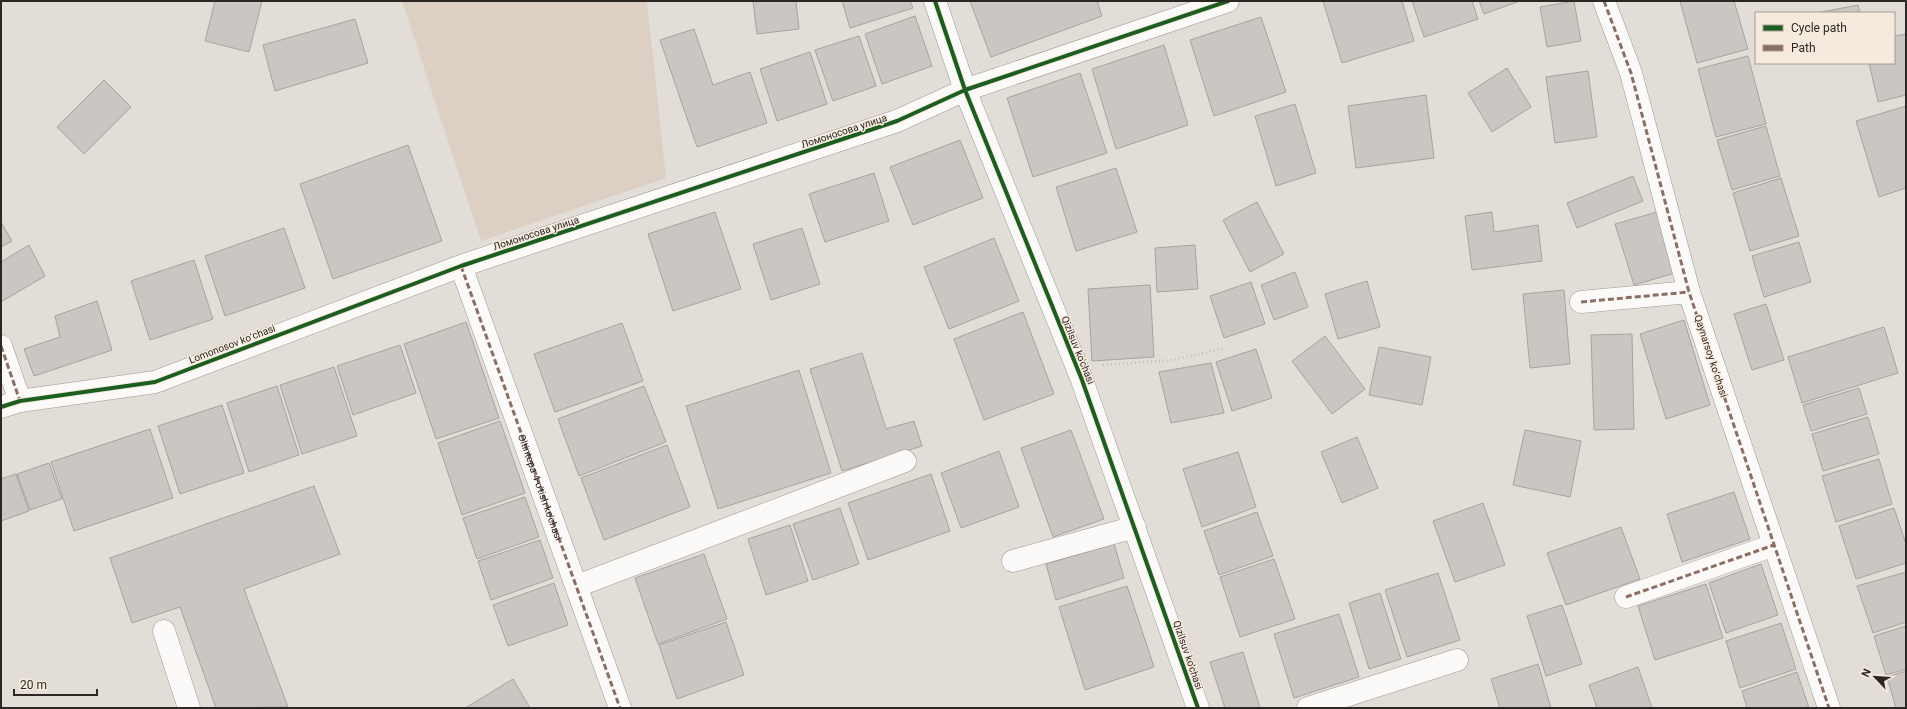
<svg xmlns="http://www.w3.org/2000/svg" width="1907" height="709" viewBox="0 0 1907 709" font-family="Roboto,sans-serif">
  <rect width="100%" height="100%" fill="#e3ddd7"/>
  <!-- built -->
  <path fill="#dcd0c4" d="M402 1H647L666 178 481 241Z"/>
  <!-- building -->
  <path fill="#cbc6c1" stroke="#a8a39e" d="M215 1H262L249 52 205 41Z
    M753 1H796L799 29 757 34Z
    M842 1H910L913 8 850 28Z
    M970 1H1097L1102 16 991 57Z
    M1323 1H1402L1414 41 1342 63Z
    M1412 1H1472L1478 19 1424 37Z
    M1479 1H1520L1484 14Z
    M1574 1 1581 41 1547 47 1540 7Z
    M1680 1H1734L1748 49 1697 63Z
    M1858 5 1860 13H1816Z
    M915 16 932 66 882 84 865 34Z
    M1261 17 1286 92 1214 116 1190 40Z
    M355 19 368 63 275 91 263 45Z
    M694 29 713 85 750 72 767 123 697 147 660 40Z
    M1906 34V95L1878 102 1869 63H1894V36Z
    M859 36 876 86 833 101 815 50Z
    M1164 45 1188 125 1116 149 1092 69Z
    M810 52 827 104 777 121 760 69Z
    M1748 56 1766 124 1716 137 1698 69Z
    M1507 68 1531 107 1492 132 1468 93Z
    M1588 71 1597 137 1555 143 1546 77Z
    M1080 73 1107 153 1033 177 1007 98Z
    M104 80 131 107 84 154 57 127Z
    M1426 95 1434 158 1356 168 1348 106Z
    M1295 104 1316 173 1276 186 1255 116Z
    M1906 106V188L1879 197 1856 121Z
    M1766 126 1780 176 1732 190 1717 140Z
    M960 140 983 198 913 225 890 167Z
    M408 145 442 241 333 279 300 184Z
    M1116 168 1137 232 1076 251 1056 187Z
    M874 173 889 221 825 242 809 194Z
    M1633 176 1643 201 1577 228 1567 203Z
    M1781 178 1799 236 1750 251 1733 193Z
    M1257 202 1284 254 1250 272 1223 220Z
    M715 212 741 289 673 311 648 234Z
    M1492 212 1494 232 1538 225 1542 261 1472 270 1465 216Z
    M1657 212 1675 273 1634 285 1615 224Z
    M1 222 12 241 1 247Z
    M284 228 305 288 225 316 205 256Z
    M802 228 820 284 771 300 753 244Z
    M994 238 1019 301 949 329 924 267Z
    M1799 242 1811 282 1764 297 1752 256Z
    M29 245 45 276 1 302V262Z
    M1195 245 1198 289 1157 292 1155 248Z
    M194 260 213 319 150 340 131 281Z
    M1295 272 1308 307 1274 320 1261 285Z
    M1367 281 1380 327 1338 339 1325 294Z
    M1251 282 1265 324 1224 338 1210 296Z
    M1150 285 1154 357 1092 361 1088 289Z
    M1564 290 1570 364 1530 368 1523 294Z
    M97 301 112 350 34 376 24 349 60 337 55 316Z
    M1766 304 1784 360 1752 370 1734 314Z
    M1023 312 1054 394 984 420 954 339Z
    M1684 320 1710 405 1666 419 1640 334Z
    M466 322 499 418 436 439 404 344Z
    M622 323 643 381 555 412 534 354Z
    M1884 327 1898 373 1802 403 1788 357Z
    M1632 334 1634 429 1594 430 1591 335Z
    M1325 336 1365 389 1332 414 1292 361Z
    M400 345 416 393 353 415 337 366Z
    M1379 347 1431 357 1422 405 1369 395Z
    M1256 349 1272 398 1232 411 1216 362Z
    M862 353 886 429 914 421 922 446 842 471 810 369Z
    M1211 363 1224 413 1171 423 1159 372Z
    M334 367 357 436 302 454 280 385Z
    M799 370 831 473 718 509 686 406Z
    M277 386 299 455 249 472 227 403Z
    M644 386 666 442 579 476 558 419Z
    M1859 388 1867 414 1811 431 1803 405Z
    M222 405 244 473 180 494 158 426Z
    M1868 417 1879 454 1823 471 1812 434Z
    M500 421 525 493 462 515 438 443Z
    M150 429 173 498 74 531 51 462Z
    M1071 430 1104 519 1053 537 1021 448Z
    M1525 430 1581 441 1570 497 1513 485Z
    M1357 437 1378 488 1342 503 1321 452Z
    M667 445 690 507 604 540 581 478Z
    M999 451 1019 507 961 528 941 473Z
    M1238 452 1256 507 1202 527 1183 469Z
    M1879 459 1892 504 1836 522 1822 476Z
    M49 463 62 499 30 510 17 474Z
    M16 474 29 511 1 521V479Z
    M931 474 950 531 868 560 848 503Z
    M314 486 340 554 244 589 288 707 216 708 180 607 132 623 110 558Z
    M1734 492 1750 539 1682 562 1667 514Z
    M525 497 539 537 477 559 463 518Z
    M1483 503 1505 565 1455 582 1433 521Z
    M840 508 859 564 813 580 793 524Z
    M1894 508 1906 544V563L1856 579 1839 526Z
    M1257 512 1273 556 1219 575 1204 531Z
    M790 525 808 581 766 595 748 539Z
    M1621 527 1640 579 1566 605 1547 553Z
    M540 540 553 578 491 600 478 561Z
    M1114 544 1124 578 1056 600 1046 564Z
    M704 554 727 619 658 644 635 578Z
    M1274 559 1295 619 1240 637 1220 577Z
    M1761 564 1778 615 1726 633 1709 583Z
    M1906 572V622L1873 633 1857 586Z
    M1438 573 1460 640 1407 657 1385 590Z
    M554 583 568 625 508 646 493 605Z
    M1706 584 1723 638 1655 660 1638 606Z
    M1127 586 1154 667 1085 690 1059 607Z
    M1380 593 1401 659 1369 669 1349 603Z
    M1562 605 1582 664 1546 676 1527 616Z
    M1339 614 1359 677 1294 698 1274 634Z
    M726 622 744 675 677 699 659 645Z
    M1781 623 1796 669 1740 688 1726 641Z
    M1906 626V669L1886 675 1874 636Z
    M1243 652 1260 708H1225L1210 662Z
    M1538 664 1551 708H1500L1491 679Z
    M1638 667 1652 708H1597L1589 685Z
    M1906 671V708H1896L1887 677Z
    M1797 672 1809 708H1747L1742 691Z
    M513 679 530 708H468L467 707Z"/>
  <g fill="none" stroke-linecap="round" stroke-linejoin="round">
    <defs>
      <g id="minor">
        <path d="M935 1 965 90 1082 380 1198 708"/>
        <path d="M1604 1 1631 73 1689 292 1829 708"/>
        <path id="s1" d="M461 266 620 708"/>
        <path d="M1581 302 1689 292"/>
        <path d="M1 346 20 401"/>
        <path d="M1 407 20 401 155 382 461 266 897 121 965 90 1228 1"/>
        <path d="M1013 561 1135 527"/>
        <path d="M577 586 905 461"/>
        <path d="M1626 597 1774 545"/>
        <path d="M164 631 189 708"/>
        <path d="M1308 708 1457 660"/>
      </g>
    </defs>
    <!-- minor casing -->
    <use href="#minor" stroke="#9d9894" stroke-width="23"/>
    <!-- path -->
    <path stroke="#c1bfbd" stroke-width="2.5" stroke-dasharray="1 3" stroke-linecap="butt" d="M1103 365 1173 360 1226 348"/>
    <!-- minor -->
    <use href="#minor" stroke="#fbfaf9" stroke-width="22"/>
    <!-- quiet -->
    <path stroke="#8d6e63" stroke-width="3" stroke-dasharray="6 3" stroke-linecap="butt" d="M1604 1 1631 73 1689 292 1829 708
      M461 266 620 708
      M1581 302 1689 292
      M1 346 20 401
      M1626 597 1774 545"/>
    <defs>
      <path id="cycleway" d="M935 1 965 90 1082 380 1198 708
        M1 407 20 401 155 382 461 266 897 121 965 90 1228 1"/>
    </defs>
    <!-- cycleway casing -->
    <use href="#cycleway" stroke="#f6eade" stroke-width="6"/>
    <!-- cycleway -->
    <use href="#cycleway" stroke="#1b5e20" stroke-width="4"/>
  </g>
  <g text-anchor="middle" dominant-baseline="central" stroke-width="3" stroke-linejoin="round" paint-order="stroke">
    <!-- street labels -->
    <g font-size="10" fill="#2c2723" stroke="#f6eade">
      <text transform="translate(844 131) rotate(-18)">Ломоносова улица</text>
      <text transform="translate(536 233) rotate(-18)">Ломоносова улица</text>
      <text transform="translate(232 344) rotate(-21)">Lomonosov koʻchasi</text>
      <text transform="translate(1078 350) rotate(68)">Qizilsuv ko'chasi</text>
      <text transform="translate(1711 356) rotate(72)">Qaynarsoy koʻchasi</text>
      <text stroke="none"><textPath href="#s1" startOffset="235">Oltintepa 4-o'tish ko'chasi</textPath></text>
      <text transform="translate(1188 655) rotate(71)">Qizilsuv ko'chasi</text>
    </g>
  </g>
  <!-- border -->
  <rect width="1907" height="709" fill="none" stroke="#2c2723" stroke-width="4"/>
  <!-- legend -->
  <rect x="1755" y="12" width="140" height="52" fill="#f6eade" stroke="#a59c93"/>
  <rect x="1763" y="25" width="20" height="6" fill="#1b5e20" stroke="#a59c93"/>
  <text x="1791" y="32" font-size="12" fill="#2c2723">Cycle path</text>
  <rect x="1763" y="45" width="20" height="6" fill="#8d6e63" stroke="#a59c93"/>
  <text x="1791" y="52" font-size="12" fill="#2c2723">Path</text>
  <!-- north arrow -->
  <g transform="translate(1875 677) rotate(295)" stroke="#f6eade" stroke-width="3" paint-order="stroke">
  <path d="M0-3L7 15L0 10L-7 15Z" fill="#2c2723"/>
  <text y="-6" font-size="11" font-weight="bold" text-anchor="middle" fill="#2c2723">N</text>
  </g>
  <!-- scale -->
  <path d="M14 689v6h83v-6" fill="none" stroke="#2c2723" stroke-width="2"/>
  <text x="20" y="689" font-size="12" fill="#2c2723" stroke="#f6eade" stroke-width="3" paint-order="stroke">20 m</text>
</svg>
